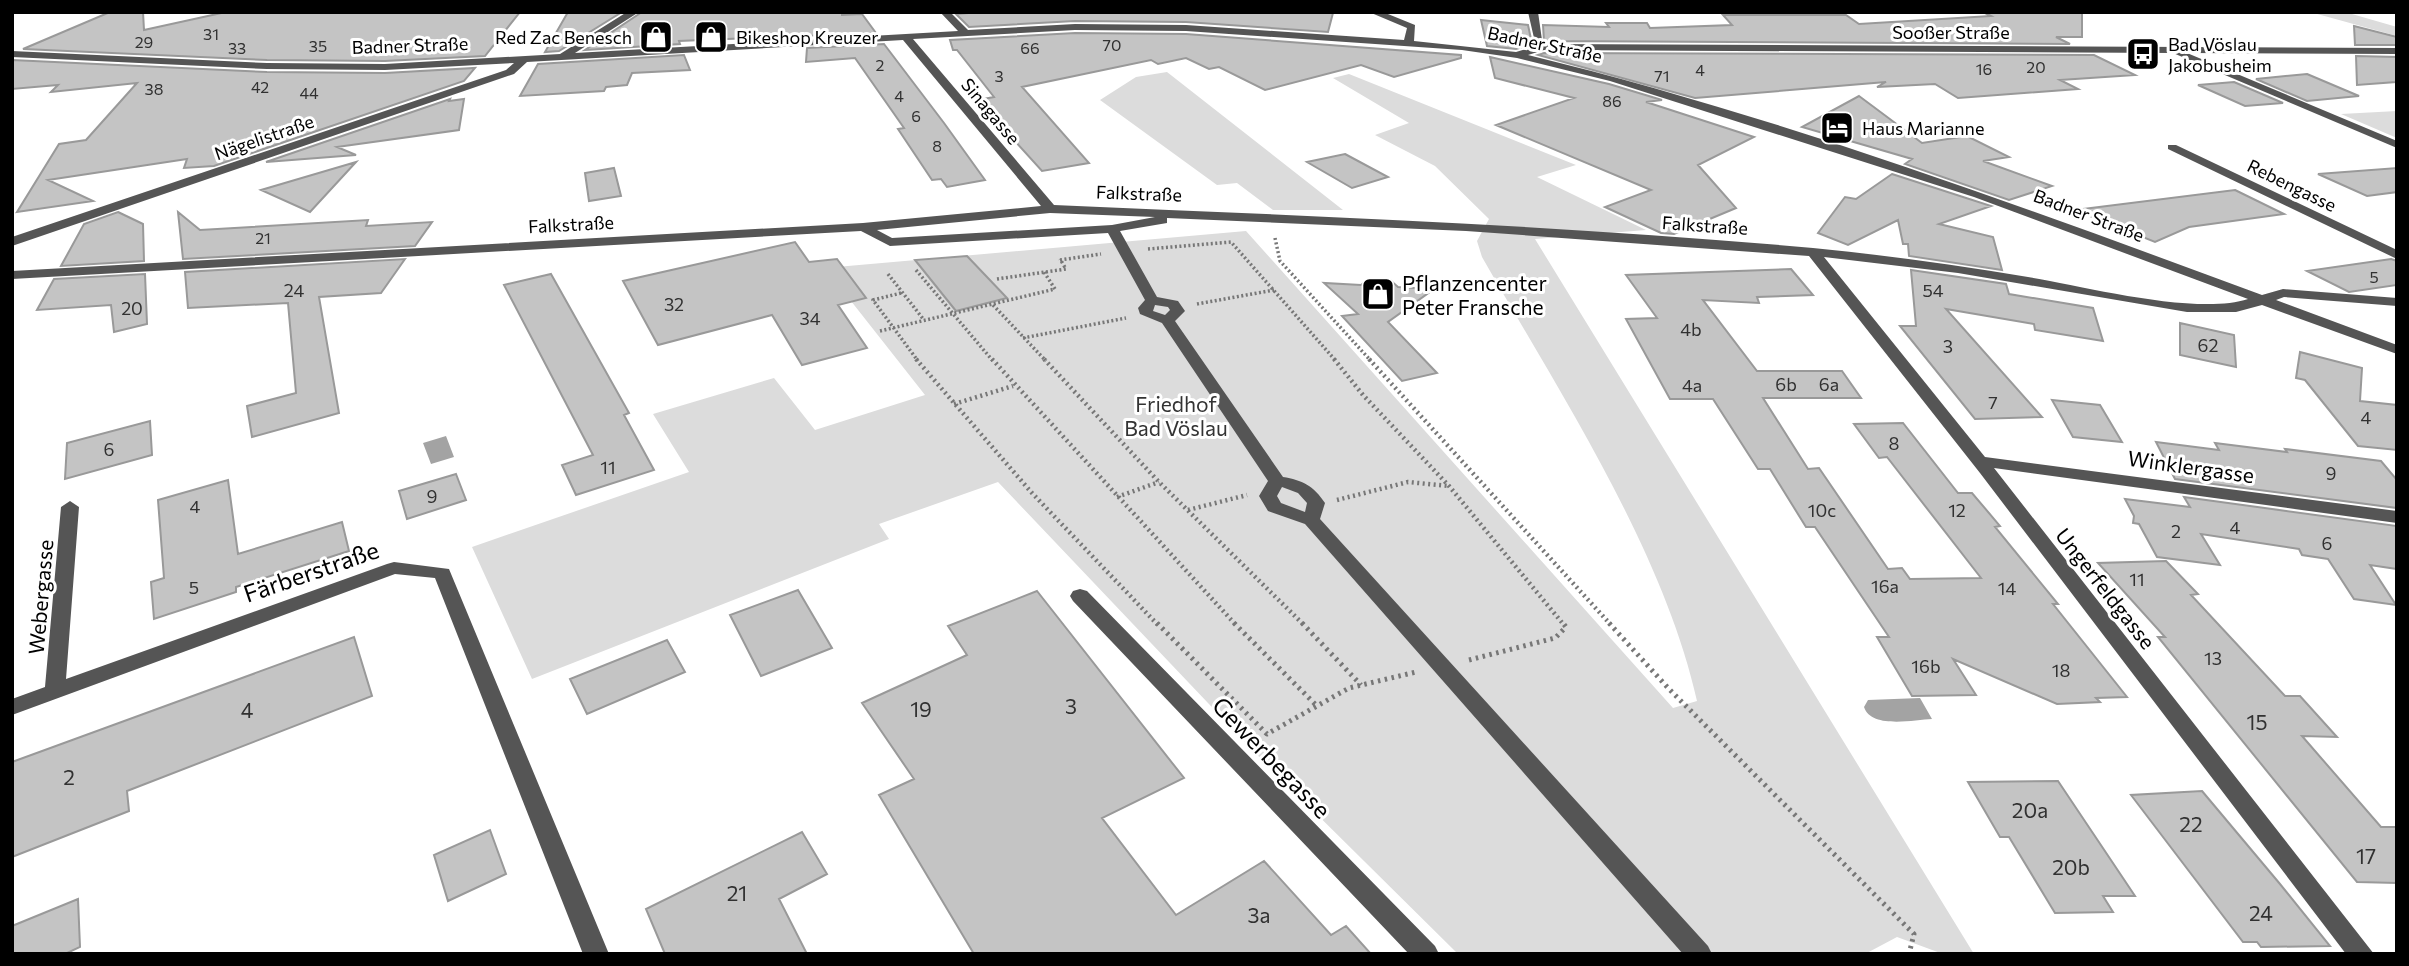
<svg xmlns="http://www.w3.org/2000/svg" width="2409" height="966" viewBox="0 0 2409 966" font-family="Commissioner,sans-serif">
  <rect width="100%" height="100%" fill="#fff"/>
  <!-- green -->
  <path fill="#dcdcdc" d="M2310 12H2345L2397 27V36Z
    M1167 72 1343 210H1273L1237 183 1217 185 1100 100 1136 77Z
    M1349 74 1576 165 1537 177 1646 230 1535 239 1974 954H1943L1897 937 1865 954H1458L1265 763 998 482 879 524 889 539 532 679 472 547 689 472 653 414 774 378 815 430 925 395 825 268 1246 231 1673 708 1697 701C1663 549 1559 392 1482 257L1477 241 1489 219 1435 166 1375 135 1409 123 1333 78Z
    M2397 111V138L2341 114Z"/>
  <!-- water -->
  <path fill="#a3a3a3" d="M446 436 454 457 431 464 423 443Z
    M1920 698 1932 719C1913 720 1871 729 1864 707L1868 700Z"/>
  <!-- building -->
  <path fill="#c4c4c4" stroke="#999" stroke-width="2" d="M110 12H143L144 30 226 12H520L485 56 385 61 267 60 23 49Z
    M568 12H622L559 51 545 52Z
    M642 12H842V15L862 14 876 33 679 41 680 44 585 50Z
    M981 12H1313L1333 13 1328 32 1186 22 1075 21 969 27 956 14Z
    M1983 12H2082V37H2056L2070 44 1544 41 1543 25 1609 27 1606 23H1647L1650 28 1732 25 1723 15H1846L1859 24 1991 16Z
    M1481 20 1528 25 1531 39 1540 42 1516 49 1487 46Z
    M2354 26 2397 37V45H2355Z
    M1075 33 1186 34 1461 55V58L1394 77 1361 65 1265 90 1219 67 1209 69 1186 58 1158 64 1151 60 1022 87 1089 163 1042 171 978 100 994 97 957 50H953L950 40Z
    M884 44 944 123 985 180 947 187 941 179 932 180 898 129 904 128 855 58 806 62 807 48Z
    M1544 53 2094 55 2135 75 2060 80 2078 89 1958 98 1935 84 1877 87 1886 82 1695 98 1538 55Z
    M684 55 690 70 632 73 627 85 606 87 604 91 520 96 538 64Z
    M2356 56 2397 57 2396 82 2357 85Z
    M1490 57 1609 84 1662 100 1646 102 1754 137 1698 165 1736 208 1674 234 1661 233 1605 207 1651 190 1496 125 1574 98 1495 78Z
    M12 60 267 72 385 73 475 68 464 81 214 166 184 168 187 159 48 180 93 201 17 212 59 144 86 140 137 83 51 92 58 85 12 89Z
    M2307 74 2359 96 2307 101 2256 79Z
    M2234 82 2283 103 2245 106 2198 85Z
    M1859 96 1922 143 1967 136 2009 157 1983 161 2052 186 2009 200 1905 164 1912 159 1802 127Z
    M450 99 449 101 464 99 459 130 337 147 356 155 266 162Z
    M1345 154 1388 177 1352 188 1307 162Z
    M356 162 310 212 261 190Z
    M614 168 621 196 589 201 585 173Z
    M2397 168V192L2367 196 2318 174Z
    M1892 174 1991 206 1939 224 1993 237 2002 270 1909 256 1908 244H1903L1898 220 1848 245 1818 233 1845 197 1856 199Z
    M2235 190 2284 214 2189 227 2155 242 2075 210Z
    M118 212 143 224 144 261 61 266 84 224Z
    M178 212 200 230 368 220 366 226 432 222 415 246 183 259Z
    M795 242 809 262 837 259 866 298 838 305 867 348 802 365 772 315 658 345 623 281Z
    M967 256 1007 298 956 311 915 260Z
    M405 259 381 293 319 297 339 413 252 437 247 406 296 393 288 303 188 308 185 272Z
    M2391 259 2397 261V285L2349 292 2307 271Z
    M1791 269 1813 295 1757 297 1759 303 1703 300 1757 371H1842L1861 398H1763L1808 469 1819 468 1888 569 1902 568 1910 579 1981 578 1887 457 1879 458 1854 424 1903 423 1958 493H1972L2000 526 1995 527 2058 604H2053L2127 697 2096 698 2100 702 2057 704 1953 659 1976 695 1912 696 1877 637H1889L1815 527H1806L1770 469H1758L1713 399H1670L1626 319 1657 318 1626 275Z
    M1911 270 2006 284 2009 294 2093 308 2103 341 2035 330 2034 324 1946 309 2042 417 1975 419 1900 326H1916Z
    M145 274 147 324 114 332 111 305 37 310 54 279Z
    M551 274 629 413 624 415 654 470 576 495 562 465 593 455 504 285Z
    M1369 279 1390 280 1398 287 1434 289 1388 322 1437 373 1402 381 1342 316 1358 314 1324 283 1361 285Z
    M2180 323 2234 335 2236 367 2180 355Z
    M2300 352 2362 368 2360 401 2397 405V450L2358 446 2305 380 2296 378Z
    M2052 400 2100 405 2122 442 2073 437Z
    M150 421 152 455 65 479 67 443Z
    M2156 442 2219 450 2215 443 2287 452 2285 449 2381 461 2397 480V508L2175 479Z
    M456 474 466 500 407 519 399 491Z
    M228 480 238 554 342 522 349 551 236 587V592L154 619 151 582 164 578 158 500Z
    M2184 497 2397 526V569L2370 565 2396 605 2354 599 2328 559 2302 555 2299 549 2201 534 2220 565 2157 557 2139 524 2133 523 2134 516 2125 499 2190 507Z
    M2166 561 2198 594 2191 595 2285 696H2300L2337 737 2302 736 2381 827H2397V883L2357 882 2158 637H2165L2098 563Z
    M798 590 832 648 761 676 730 615Z
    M1037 591 1184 778 1102 818 1176 915 1264 861 1331 935 1346 926 1371 954H974L879 795 914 779 862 703 967 655 948 626Z
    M354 637 372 696 127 791 129 811 12 857V762Z
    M667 640 685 672 587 714 570 679Z
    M2058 781 2135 896H2103L2113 912 2055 913 2009 837H2000L1968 782Z
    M2202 791 2280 884 2330 946 2261 947 2257 942H2243L2131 795Z
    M490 830 506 874 448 901 434 855Z
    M802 832 827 874 779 899 807 954H665L646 909Z
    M78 899 80 947 65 954H12V926Z"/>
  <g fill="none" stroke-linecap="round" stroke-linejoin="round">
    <!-- path-far2 -->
    <path stroke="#777" stroke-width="3.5" stroke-dasharray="2 2.5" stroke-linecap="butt" d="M1275 238 1280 261 1371 361
      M1148 249 1231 242 1336 361
      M1060 260 1101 254
      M916 270 993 361
      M888 274 924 320
      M997 279 1066 269 1060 259
      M901 293 873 300 918 361
      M1197 304 1274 290
      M993 305 1046 361
      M880 331 1055 289 1044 272
      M1023 338 1126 318"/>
    <!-- path-far1 -->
    <path stroke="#777" stroke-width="4.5" stroke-dasharray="2 3.5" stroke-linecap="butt" d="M916 359 1032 493 1158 625
      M992 359 1236 625
      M1044 359 1159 482 1304 625
      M1334 359 1363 395 1449 486 1564 625
      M1369 359 1611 625
      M954 404 1013 386
      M1117 497 1159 482
      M1337 500 1408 482 1449 486
      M1188 510 1247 495"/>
    <!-- path -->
    <path stroke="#777" stroke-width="5" stroke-dasharray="2.5 4.5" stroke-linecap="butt" d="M1157 623 1267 734 1349 688 1416 672
      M1234 623 1317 706
      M1302 623 1361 685
      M1609 623 1669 689 1914 934 1909 954
      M1469 660 1555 638 1566 627 1563 623"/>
    <!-- minor -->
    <path fill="#555" fill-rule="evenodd" d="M627 12H639L575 53 958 31 940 12H950L968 30 1075 24 1186 25 1404 40 1407 28 1369 12H1383L1415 25 1414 41 1516 52 1543 44 2397 48V54L2187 53 2397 141V148L2173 53 1544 50 1528 55C1778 116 2021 206 2262 295L2283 289 2397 298V306L2284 297 2276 300 2397 345V354L2262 305 2236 312H2187L1958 273 1824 257 1985 457 2397 511V523L1994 468 2374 954H2346L1980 473 1809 256 1466 231 1167 218V223L1120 231 1157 297 1178 301 1185 311 1175 321 1283 477C1302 480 1314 486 1325 503L1320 519 1708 946 1712 954H1683L1305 524 1268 511 1259 496 1268 481 1162 323 1140 314 1138 308 1145 300 1108 233 890 246 861 231 12 279V271L863 223 1041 206 903 40 527 62 514 74 12 246V237L506 70 514 63 385 70 267 69 12 57V51L267 63 385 64 560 54ZM1075 30 1186 31 1462 50 1517 58 1610 81 1974 197 2248 299C2197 316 2083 286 2028 277 1956 265 1885 255 1813 248 1560 225 1307 216 1054 205L913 39ZM1050 213 1155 217 1112 225 892 238 877 230ZM1155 305 1168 307 1170 310 1165 315 1153 311ZM1282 487 1298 493 1307 503 1305 512 1281 503 1277 496Z
      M1528 12H1538L1542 40 1534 38Z
      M2168 145H2176L2397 250V259L2168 149Z
      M70 501 79 507 66 679 387 564 394 562 449 569 609 954H583L435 578 395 574 12 715V699L45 687 61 507Z
      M1080 589 1087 591 1435 946 1439 954H1409L1073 601 1070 596 1073 591Z"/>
  </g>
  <!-- icons -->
  <defs>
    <symbol id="shop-square" viewBox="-11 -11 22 22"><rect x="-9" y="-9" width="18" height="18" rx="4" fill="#000" stroke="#fff"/><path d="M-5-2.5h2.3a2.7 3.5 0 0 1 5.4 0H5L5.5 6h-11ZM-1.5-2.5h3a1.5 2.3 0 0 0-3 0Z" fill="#fff"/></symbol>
    <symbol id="bus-square" viewBox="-11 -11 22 22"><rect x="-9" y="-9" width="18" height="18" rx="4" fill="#000" stroke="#fff"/><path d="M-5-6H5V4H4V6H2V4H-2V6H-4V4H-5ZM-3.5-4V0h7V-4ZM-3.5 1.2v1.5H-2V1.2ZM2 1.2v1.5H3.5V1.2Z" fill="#fff"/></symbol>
    <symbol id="hotel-square" viewBox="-11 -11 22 22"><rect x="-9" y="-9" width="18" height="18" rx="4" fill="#000" stroke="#fff"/><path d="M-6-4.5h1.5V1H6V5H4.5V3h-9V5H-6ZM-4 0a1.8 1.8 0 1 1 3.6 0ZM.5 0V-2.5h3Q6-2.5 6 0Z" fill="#fff"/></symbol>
  </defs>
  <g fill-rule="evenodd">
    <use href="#shop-square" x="637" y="18" width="38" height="38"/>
    <use href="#shop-square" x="692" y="18" width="38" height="38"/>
    <use href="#bus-square" x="2124" y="35" width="38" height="38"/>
    <use href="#hotel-square" x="1818" y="109" width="38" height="38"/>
    <use href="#shop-square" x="1359" y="275" width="38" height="38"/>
  </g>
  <g text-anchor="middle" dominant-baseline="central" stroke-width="6" stroke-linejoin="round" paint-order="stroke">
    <!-- far-number labels -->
    <g font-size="16" fill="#313131">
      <text x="211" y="33">31</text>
      <text x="144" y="41">29</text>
      <text x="1112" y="44">70</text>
      <text x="318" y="45">35</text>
      <text x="237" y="47">33</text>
      <text x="1030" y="47">66</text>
      <text x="880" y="64">2</text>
      <text x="2036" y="66">20</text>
      <text x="1984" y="68">16</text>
      <text x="1700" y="69">4</text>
      <text x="999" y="75">3</text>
      <text x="1662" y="75">71</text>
      <text x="260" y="86">42</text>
      <text x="154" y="88">38</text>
      <text x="309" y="92">44</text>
      <text x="899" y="95">4</text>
      <text x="1612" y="100">86</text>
      <text x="916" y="115">6</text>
      <text x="937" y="145">8</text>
      <text x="263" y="237">21</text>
      <text x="2374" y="276">5</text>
    </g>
    <!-- far-street labels -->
    <g font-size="18" fill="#000" stroke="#fff">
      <text x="1951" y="32">Sooßer Straße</text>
      <text transform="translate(1545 44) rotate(12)">Badner Straße</text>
      <text transform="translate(410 45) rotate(-2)">Badner Straße</text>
      <text transform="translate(991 111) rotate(50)">Sinagasse</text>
      <text transform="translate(264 137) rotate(-19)">Nägelistraße</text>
      <text transform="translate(2292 185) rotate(26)">Rebengasse</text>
      <text transform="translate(1139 193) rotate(2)">Falkstraße</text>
      <text transform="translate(2089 215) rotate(21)">Badner Straße</text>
      <text transform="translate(571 224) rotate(-3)">Falkstraße</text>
      <text transform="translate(1705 225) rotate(4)">Falkstraße</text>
    </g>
    <!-- far-poi labels -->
    <g font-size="18" fill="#000" stroke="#fff" text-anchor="start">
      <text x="632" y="37" text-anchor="end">Red Zac Benesch</text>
      <text x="736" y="37">Bikeshop Kreuzer</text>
      <text x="2168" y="44">Bad Vöslau<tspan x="2168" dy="21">Jakobusheim</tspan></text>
      <text x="1862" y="128">Haus Marianne</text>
    </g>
    <!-- number labels -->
    <g font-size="18" fill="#313131">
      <text x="294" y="290">24</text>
      <text x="1933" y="290">54</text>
      <text x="674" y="304">32</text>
      <text x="132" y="308">20</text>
      <text x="810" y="318">34</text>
      <text x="1691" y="329">4b</text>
      <text x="2208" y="345">62</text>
      <text x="1948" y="346">3</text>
      <text x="1786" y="384">6b</text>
      <text x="1829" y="384">6a</text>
      <text x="1692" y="385">4a</text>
      <text x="1993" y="402">7</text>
      <text x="2366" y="417">4</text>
      <text x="1894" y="443">8</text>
      <text x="109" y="449">6</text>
      <text x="608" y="467">11</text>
      <text x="2331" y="473">9</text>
      <text x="432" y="496">9</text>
      <text x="195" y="506">4</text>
      <text x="1822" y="510">10c</text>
      <text x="1957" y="510">12</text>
      <text x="2235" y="527">4</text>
      <text x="2176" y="531">2</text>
      <text x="2327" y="543">6</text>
      <text x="2137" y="579">11</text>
      <text x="1885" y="586">16a</text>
      <text x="194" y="587">5</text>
      <text x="2007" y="588">14</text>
      <text x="2213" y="658">13</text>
      <text x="1926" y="666">16b</text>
      <text x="2061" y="670">18</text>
    </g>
    <!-- poi labels -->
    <g font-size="21" fill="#000" stroke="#fff" text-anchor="start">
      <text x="1402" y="282">Pflanzencenter<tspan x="1402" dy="24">Peter Fransche</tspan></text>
    </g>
    <!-- park labels -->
    <g font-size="21" fill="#333" stroke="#fff">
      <text x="1176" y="403">Friedhof<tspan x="1176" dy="24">Bad Vöslau</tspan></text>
    </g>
    <!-- street labels -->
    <g font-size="21" fill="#000" stroke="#fff">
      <text transform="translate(2191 466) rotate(8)">Winklergasse</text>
      <text transform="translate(2106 588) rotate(52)">Ungerfeldgasse</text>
      <text transform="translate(40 597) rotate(-85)">Webergasse</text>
    </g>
    <!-- near-number labels -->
    <g font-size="21" fill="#313131">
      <text x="1071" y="705">3</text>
      <text x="921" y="708">19</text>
      <text x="247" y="709">4</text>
      <text x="2257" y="721">15</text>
      <text x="69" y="776">2</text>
      <text x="2030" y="809">20a</text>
      <text x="2191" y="823">22</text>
      <text x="2366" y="855">17</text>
      <text x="2071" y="866">20b</text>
      <text x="737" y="892">21</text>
      <text x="2261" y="912">24</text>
      <text x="1259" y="914">3a</text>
    </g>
    <!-- near-street labels -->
    <g font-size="24" fill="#000" stroke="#fff">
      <text transform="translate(311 571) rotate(-19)">Färberstraße</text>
      <text transform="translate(1272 757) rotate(46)">Gewerbegasse</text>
    </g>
  </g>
  <!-- border -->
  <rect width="2409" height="966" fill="none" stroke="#000000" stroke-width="28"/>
</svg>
